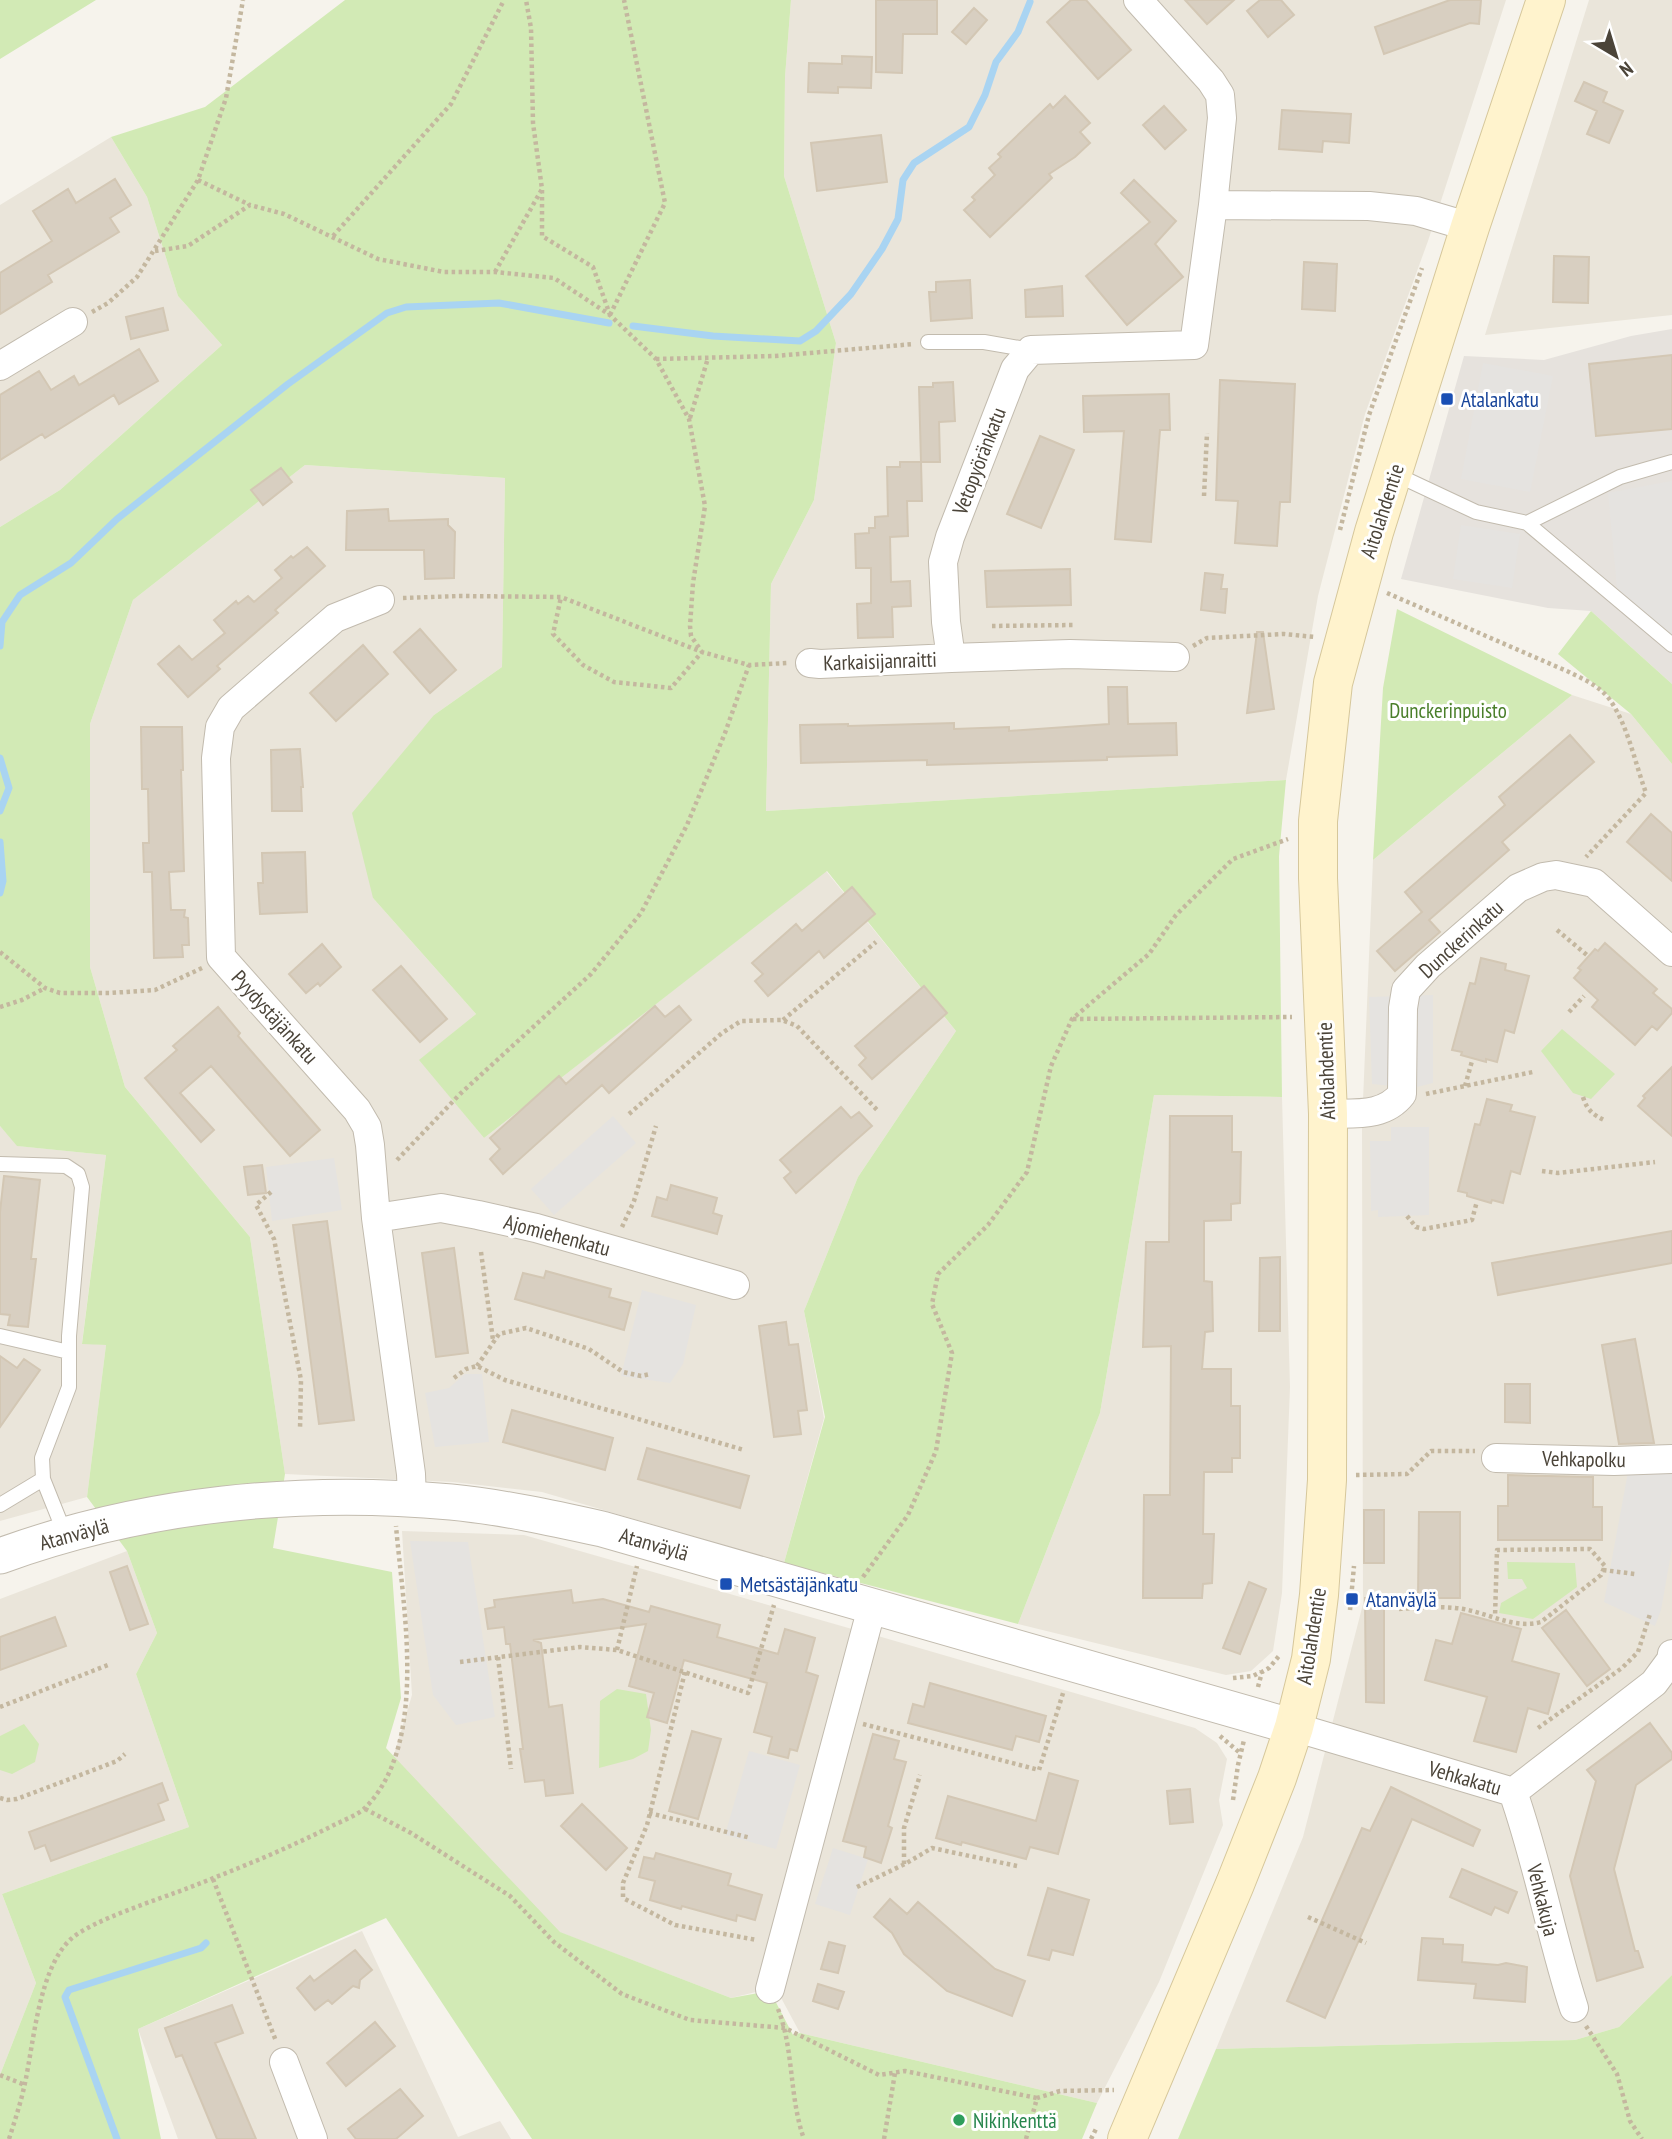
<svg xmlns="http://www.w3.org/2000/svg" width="1672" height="2139" viewBox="0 0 1672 2139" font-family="'PT Sans Narrow',sans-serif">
  <rect width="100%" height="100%" fill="#f6f3ec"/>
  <!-- residential -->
  <path fill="#eae5da" d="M791 0H1506L1428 241 1365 414 1318 596 1286 780 766 811 771 584 814 500 836 343 784 176 785 77Z
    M1589 0H1672V315L1485 335Z
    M111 137 147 197 178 296 222 345 60 490 0 527V205Z
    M305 465 505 478 502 667 434 715 373 898 476 1014 420 1060 484 1138 826 871 956 1031 858 1177 804 1311 824 1418 784 1563 542 1492 453 1482 285 1474 250 1237 125 1087 90 967V724L133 600Z
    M1572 695 1631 714 1672 764V1975L1619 2027 1575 2040 1216 2049 1303 1837 1363 1604 1362 1125 1373 860Z
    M1154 1095 1282 1097 1290 1387 1282 1593 1273 1651 1251 1671 1226 1675 1018 1624 1100 1413Z
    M0 1126 18 1146 106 1155 82 1343 106 1345 87 1497 0 1521Z
    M402 1531 524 1535 852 1629 760 1991 731 1998 559 1932 393 1758 412 1695Z
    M127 1551 157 1633 136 1674 189 1827 2 1894 36 1983 0 2075V1599Z
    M878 1636 1195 1728 1217 1743 1227 1759 1219 1800 1223 1825 1159 1982 1097 2103 800 2033 779 1994Z
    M362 1931 458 2137 500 2121 511 2139H178L138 2029Z"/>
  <!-- industrial -->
  <path fill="#e6e2dd" d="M1672 329V684L1591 611 1548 608 1401 579 1464 356 1544 360 1631 336Z"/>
  <!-- green -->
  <path fill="#d2eab5" d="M0 0H96L0 59Z
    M345 0H791L785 77 784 176 836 343 814 500 771 584 766 811 1286 780 1279 856 1282 1097 1154 1095 1100 1413 1018 1624 784 1563 825 1417 804 1311 858 1177 956 1031 827 871 484 1138 419 1060 476 1014 373 898 352 813 434 715 502 667 505 478 305 465 133 600 90 724V967L125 1087 250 1237 285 1474 273 1548 392 1572 401 1698 386 1748 560 1932 731 1998 770 1991 793 2035 800 2033 1097 2103 1082 2139H532L386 1918 138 2029 161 2139H0V2075L36 1983 2 1894 189 1827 136 1674 157 1633 127 1551 87 1497 106 1345 82 1344 106 1155 17 1146 0 1126V527L60 490 222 345 178 296 147 197 111 137 205 107Z
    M1397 609 1572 695 1373 860 1383 688Z
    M1591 611 1672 684V764L1631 714 1558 654Z
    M1562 1029 1615 1074 1591 1099 1573 1093 1541 1051Z
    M1507 1562 1575 1563 1577 1587 1533 1619 1499 1613 1501 1603 1527 1588 1522 1579H1508Z
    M617 1689 646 1694 651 1730 648 1751 633 1759 599 1768 600 1701Z
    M24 1724 39 1744 35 1762 12 1774 0 1770V1736Z
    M1672 1975V2139H1178L1216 2049 1575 2040 1619 2027Z"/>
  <!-- parking -->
  <path fill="#e5e3e0" d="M1483 363 1553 376 1530 492 1461 479Z
    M1672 481V638L1617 588 1608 493Z
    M1461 525 1520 534 1512 588 1453 579Z
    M1433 995V1083L1413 1088 1372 1084 1369 997Z
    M613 1116 636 1143 554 1215 531 1189Z
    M1391 1127H1429V1215L1378 1217V1210L1371 1211 1370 1141H1391Z
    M334 1158 342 1210 272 1221 266 1167Z
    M642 1290 696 1305 683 1364 670 1383 621 1376Z
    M465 1374H482L489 1442 435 1447 425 1393 449 1388Z
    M1672 1469V1548L1661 1610 1655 1626 1604 1602 1628 1472Z
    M410 1541 468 1542 495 1717 456 1725 433 1695Z
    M749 1751 800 1765 776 1849 725 1835Z
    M833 1848 868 1859 850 1915 815 1904Z"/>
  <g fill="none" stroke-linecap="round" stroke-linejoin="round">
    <!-- stream -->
    <path stroke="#a9d4f2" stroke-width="7" d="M633 326 713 336 800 341 816 331 851 294 882 249 898 219 903 180 914 163 969 127 985 95 996 62 1018 32 1030 2
      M0 646 2 622 20 595 71 563 117 519 288 384 387 313 406 307 499 303 609 323
      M0 758 9 788 0 811
      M0 842 3 881 0 893
      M117 2139 65 1997 69 1990 201 1948 206 1943"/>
  </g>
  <!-- building -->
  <path fill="#d8cfc1" stroke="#d3c7b4" stroke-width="2" d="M876 0H937V34H903L902 73 876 72Z
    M1071 0H1086L1131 50 1098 79 1047 22Z
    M1185 0H1234L1207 24Z
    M1260 0H1281L1294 15 1268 37 1247 11Z
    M1450 0H1481L1479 24 1470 23 1384 54 1375 27Z
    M974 8 987 20 966 44 952 32Z
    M842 56 872 57 871 88 838 87V93L808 92 809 63 842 64Z
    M1584 82 1607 92 1603 102 1623 111 1609 143 1587 134 1597 111 1575 101Z
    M1065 96 1090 123 1080 132 1090 143 1075 157 1049 174 1052 178 990 237 964 210 975 200 972 197 995 175 989 168 1001 157 998 154 1050 104 1053 108Z
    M1164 106 1186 130 1165 149 1143 125Z
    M1282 110 1351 114 1349 143 1323 141 1322 152 1279 149Z
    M881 135 887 182 817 191 811 143Z
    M115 179 131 205 110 218 119 232 48 275 52 282 0 314V273L52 241 33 211 68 189 76 203Z
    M1134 180 1176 221 1155 244 1183 277 1127 325 1086 276 1150 222 1121 193Z
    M1554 256 1589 257 1588 303 1553 302Z
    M1304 262 1337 264 1335 311 1302 309Z
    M970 280 972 318 931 321 929 292H936V282Z
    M1062 286 1063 316 1026 317 1025 290Z
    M163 308 168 330 131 339 126 317Z
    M139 349 158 381 119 404 114 395 45 438 42 434 0 460V395L39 371 51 390 74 376 79 385Z
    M1672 355V429L1596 436 1589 364Z
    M1220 380 1295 384 1290 502H1280L1277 546 1235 543 1238 501 1216 500Z
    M953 382 955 421 939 422 940 462H921L919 387H933V383Z
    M1169 394 1170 430H1160L1151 542 1115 539 1124 431 1084 432 1083 396Z
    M1040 436 1074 450 1041 528 1007 514Z
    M900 462H921L922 501H907L908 536 890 537 891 582 910 581 911 606 892 607 893 637 858 638 857 604 871 603V568H856L855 534 869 533V528H875V517L888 516 887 467H900Z
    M281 468 292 482 263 505 251 490Z
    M388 509 389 521 448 519V525L455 532 454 578 425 579 424 550H346L347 511Z
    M307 547 325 566 275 610 278 613 217 666 220 669 188 697 158 664 179 646 192 660 225 633 214 620 236 601 238 604 248 596 254 602 282 578 275 570 291 556 293 558Z
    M1070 569 1071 605 987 607 985 571Z
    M1205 573 1223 575 1221 589H1227L1225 613 1201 610Z
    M420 629 456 670 430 693 394 652Z
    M1257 632H1263L1274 709 1247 713Z
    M363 645 388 674 336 721 310 693Z
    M1108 687H1127L1128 724 1176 723 1177 755 1107 757V760L927 765V760L801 763 800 725 848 724V726L954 723V729L1009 727V731L1109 724Z
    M141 727H182L183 770H181L184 871 169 872 171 910H185L184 917 188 918 189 945H182L183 957 154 958 152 872H144L143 843H149L148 789H142Z
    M1570 735 1594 762 1502 842 1509 850 1429 920 1440 932 1395 971 1377 951 1422 912 1405 892 1505 805 1499 797Z
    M300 749 303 787H301L302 811H272L271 750Z
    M1651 814 1672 833V881L1627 842Z
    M305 852 307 912 260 914 258 883H263L262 853Z
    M852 887 875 914 824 958 819 951 768 996 755 981 763 974 752 963 796 924 802 931Z
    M1605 943 1657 989 1653 993 1672 1009V1013L1657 1030 1652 1026 1635 1045 1592 1007 1598 1000 1574 978 1581 970 1578 968 1595 949 1598 951Z
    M322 944 341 967 320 986 318 983 306 993 289 974Z
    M1481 958 1506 964 1505 970 1529 976 1514 1033 1505 1030 1497 1062 1486 1059V1062L1461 1055 1462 1052 1452 1050 1470 983 1475 984Z
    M401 966 447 1019 420 1042 373 990Z
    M924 986 947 1013 872 1079 859 1065 866 1058 855 1046Z
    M655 1006 665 1017 679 1006 691 1020 609 1093 602 1085 503 1174 490 1159 500 1149 490 1138 559 1076 566 1084Z
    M218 1007 240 1033 238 1036 320 1130 290 1156 211 1066 180 1093 214 1130 201 1142 145 1078 177 1050 173 1046Z
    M1672 1067V1136L1638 1106 1645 1098 1643 1096Z
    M1487 1099 1512 1105 1510 1111 1535 1117 1520 1174 1511 1171 1503 1203 1492 1200 1491 1203 1467 1196V1193L1458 1191 1475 1124 1480 1125Z
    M841 1107 851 1118 859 1112 872 1126 796 1193 784 1178 791 1172 780 1160Z
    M1170 1116H1232V1152H1241L1240 1203 1231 1204V1220L1204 1221V1281L1212 1282 1213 1331 1205 1332 1202 1369H1231V1406H1240V1458H1232V1472H1204L1203 1534H1214L1212 1583 1203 1584 1202 1598H1143L1144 1495H1170L1171 1346 1143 1347 1146 1242H1169Z
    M262 1165 266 1193 248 1195 244 1167Z
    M4 1176 40 1180 31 1259H36L28 1327 8 1325 10 1315 0 1314V1212Z
    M671 1185 717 1198 713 1213 722 1216 717 1234 652 1216 657 1197 667 1200Z
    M327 1221 354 1420 319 1424 293 1225Z
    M1672 1231V1263L1498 1295 1492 1263Z
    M454 1248 468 1353 436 1357 422 1253Z
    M1280 1257V1331H1259L1260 1258Z
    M546 1271 611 1289 609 1297 631 1303 624 1330 515 1299 523 1273 544 1278Z
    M786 1322 789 1345 798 1344 807 1410 798 1411 801 1434 774 1437 759 1326Z
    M1635 1339 1654 1443 1619 1444 1602 1345Z
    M0 1356 17 1368 24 1359 40 1370 0 1427Z
    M1505 1384H1530V1423L1505 1422Z
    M512 1410 613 1438 605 1470 503 1442Z
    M647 1448 749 1476 740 1508 638 1479Z
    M1508 1475 1593 1477V1507H1602V1540H1498V1506H1508Z
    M1364 1510H1384V1563H1364Z
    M1419 1512H1460V1598H1418Z
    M127 1566 148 1624 130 1630 110 1572Z
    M1249 1582 1266 1589 1240 1654 1223 1648Z
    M571 1590 573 1603 603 1599 649 1612 651 1606 720 1625 717 1637 778 1654 785 1629 815 1638 806 1672 818 1676 797 1751 790 1749 788 1758 768 1753 772 1737 754 1732 767 1683 684 1660 667 1723 647 1717 654 1693 629 1686 646 1624 533 1640 541 1643 549 1707 562 1705 573 1793 546 1796 544 1780 525 1782 520 1749H523L510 1644H506L504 1627 488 1629 485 1609 495 1607 494 1600Z
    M1365 1598H1384V1703L1366 1702Z
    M1566 1610 1610 1669 1587 1686 1542 1628Z
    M1461 1613 1521 1629 1512 1661 1559 1674 1548 1714 1528 1708 1516 1752 1474 1741 1487 1697 1425 1680 1436 1640 1452 1644Z
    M55 1617 66 1646 0 1670V1637Z
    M930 1683 1046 1716 1039 1742 1016 1736 1012 1750 908 1723 913 1704 924 1707Z
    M1650 1723 1672 1753V1759L1636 1785 1614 1869 1635 1951H1638L1643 1967 1597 1981 1570 1876 1596 1781 1587 1770Z
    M692 1731 721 1739 698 1819 669 1811Z
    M873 1734 899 1741 894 1759 906 1762 888 1826 892 1828 881 1863 864 1857 866 1847 843 1841Z
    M1049 1773 1078 1781 1058 1854 1030 1847 1026 1859 962 1842 961 1845 936 1838 948 1796 1036 1821Z
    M162 1783 168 1800 158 1804 164 1820 51 1861 45 1845 35 1849 29 1832Z
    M1391 1787 1480 1830 1473 1846 1412 1819 1325 2018 1287 2001 1362 1828 1370 1831Z
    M1190 1789 1193 1822 1170 1824 1167 1791Z
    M582 1804 627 1848 606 1870 561 1826Z
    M656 1853 731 1874 728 1885 762 1895 755 1920 737 1915 736 1921 682 1906 681 1909 650 1900 655 1881 639 1877 644 1857 654 1859Z
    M1462 1869 1517 1892 1508 1913 1495 1907 1491 1915 1450 1897Z
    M1048 1888 1089 1900 1073 1955 1052 1950 1049 1960 1028 1955Z
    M890 1899 907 1914 918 1902 995 1969 1025 1981 1012 2016 947 1991 904 1954 892 1933 874 1917Z
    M1422 1938 1443 1939V1944L1463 1945 1462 1962 1498 1965 1506 1963 1527 1967 1525 2002 1474 1998 1476 1984 1418 1980Z
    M829 1942 845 1946 838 1973 821 1969Z
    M355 1950 372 1970 360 1980 359 1988 353 1986 332 2004 328 2000 315 2010 297 1988 310 1976 314 1981Z
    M818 1984 844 1992 838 2009 813 2001Z
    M232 2005 243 2033 215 2043 256 2139H217L182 2055 176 2057 165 2028Z
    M375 2022 395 2046 346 2086 327 2063Z
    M400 2089 423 2116 396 2139H356L348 2129Z"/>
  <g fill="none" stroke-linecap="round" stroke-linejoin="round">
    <defs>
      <path id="service" d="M928 342H984L1031 350
        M1395 474 1476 512 1527 523 1672 645
        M1527 523 1620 477 1672 462
        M0 1164 66 1166 78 1174 82 1187 69 1336V1387L42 1458 43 1479 65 1534
        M0 1336 69 1352
        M0 1505 43 1479"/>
      <path id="minor" d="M1138 0 1211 81 1220 95 1222 118 1213 205 1369 206 1416 211 1470 227
        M0 366 73 322
        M380 600 335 618 231 708 220 727 216 758 221 957 357 1110 367 1127 370 1145 376 1218 411 1474 412 1499
        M1175 657 1070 654 951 658 946 622 943 562 950 537 1015 369 1031 350 1194 345 1213 205
        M810 663 820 664 951 658
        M1328 1114C1356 1113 1384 1117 1402 1094L1403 1008 1406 990 1428 966 1518 888 1543 877 1556 875 1594 883 1672 952
        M376 1218 441 1208 478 1215 536 1228 735 1285
        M1496 1458 1614 1461 1672 1459
        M1294 1727 1513 1792 1654 1683 1671 1660 1672 1654
        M1513 1792C1538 1863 1551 1937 1574 2008
        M770 1989 872 1607
        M284 2062 313 2139"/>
      <path id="tertiary" d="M0 1556C143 1504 299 1488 451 1502 502 1507 552 1518 602 1529L1294 1727"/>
      <path id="secondary" d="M1127 2139 1235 1884 1277 1778 1294 1727 1311 1659 1319 1595 1327 1480 1328 1114 1318 878V821L1333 683 1374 532 1470 227 1546 0"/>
    </defs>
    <!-- service casing -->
    <use href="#service" stroke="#c2bbae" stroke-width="16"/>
    <!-- minor casing -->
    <use href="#minor" stroke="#c2bbae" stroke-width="30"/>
    <!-- tertiary casing -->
    <use href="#tertiary" stroke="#c2bbae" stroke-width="37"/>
    <!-- secondary casing -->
    <use href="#secondary" stroke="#d6c79b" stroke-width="40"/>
    <!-- path -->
    <path stroke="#c4b79f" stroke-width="4.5" stroke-dasharray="3.5 3.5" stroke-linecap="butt" d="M198 180 250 205
      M542 190V236L593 267 610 315
      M333 236 451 104 504 0
      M155 251 188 246 250 205 284 214 378 259 444 272H495L554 278 610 315 656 359 689 419 705 506 693 583 690 626 691 636 702 652 671 688 614 682 583 665 553 634 561 597
      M495 272 542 189 533 123 531 28 526 0
      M92 312 108 303 137 277 198 180 226 98 243 0
      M610 315 665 203 624 0
      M656 359 775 356 914 344
      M690 418 708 358
      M1204 496 1207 433
      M1340 530 1369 415 1422 268
      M1387 593 1569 672C1583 679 1600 686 1610 700 1628 726 1635 763 1646 793L1586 857
      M403 598 459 596 561 597 702 652 749 665 788 663
      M992 626 1074 625
      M1193 646 1207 638 1284 634 1315 637
      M1557 930 1587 955
      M0 952 45 988 60 993H110L155 990 202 968
      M0 1007 22 1000 45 988
      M1569 1012 1584 996
      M1073 1019 1292 1017
      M783 1020 876 942
      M1465 1086 1472 1061
      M1426 1094 1533 1072
      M1583 1097C1587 1110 1593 1115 1606 1121
      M629 1114 722 1033 741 1021 782 1020 797 1026 879 1112
      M397 1160 460 1094 591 974 641 913 687 825 725 733 749 665
      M1542 1171 1558 1173 1655 1162
      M271 1192 256 1205 274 1239 301 1380 300 1430
      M1407 1216 1416 1227 1424 1229 1472 1220 1477 1201
      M622 1227 634 1201 656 1126
      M481 1252 493 1340
      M477 1366 499 1334 526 1328 589 1349 623 1372 641 1376 650 1374
      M454 1378 466 1369 477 1366 505 1380 744 1450
      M1356 1475 1407 1474 1431 1451H1475
      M1603 1570 1635 1574
      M863 1577 908 1515 936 1451 952 1353 932 1304 938 1274 988 1225 1027 1172 1051 1066 1072 1019 1149 954 1176 915 1233 859 1288 839
      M1399 1609C1418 1608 1437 1606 1455 1608 1484 1610 1512 1630 1541 1622L1601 1575 1605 1566 1590 1549 1497 1550 1495 1617
      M1350 1610 1354 1566
      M617 1650 637 1566
      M498 1657 511 1769
      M460 1662 580 1647 617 1650 748 1693 774 1605
      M685 1672 647 1825 623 1883V1898L675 1925 757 1940
      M1233 1678 1253 1676 1261 1672
      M1258 1687 1262 1672 1269 1668 1279 1656
      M0 1707 108 1665
      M863 1724 1039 1770 1064 1690
      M1538 1728 1622 1668 1638 1652 1650 1614
      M1220 1736 1240 1753
      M0 1798 7 1800 17 1799 117 1761 125 1754
      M1233 1800 1238 1765 1244 1740
      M365 1809 411 1833 510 1896 554 1942 622 1994 690 2020 785 2028 879 2075 905 2071 1037 2098
      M649 1813 751 1838
      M904 1864V1828L920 1775
      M213 1879 276 2041
      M857 1887 905 1864 932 1848 1017 1866
      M1308 1917 1366 1943
      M778 2009C794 2049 789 2097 804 2139
      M1586 2026 1617 2074 1630 2121 1642 2139
      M0 2075 25 2085
      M9 2139C15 2120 21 2102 25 2083 34 2041 39 1968 71 1939 92 1920 160 1899 188 1888 237 1869 287 1849 334 1825 344 1820 358 1815 366 1807 429 1742 403 1608 396 1526
      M884 2139 895 2073
      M1026 2139 1037 2098 1060 2091 1114 2090
      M1091 2139 1097 2127"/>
    <!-- service -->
    <use href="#service" stroke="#fff" stroke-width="14"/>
    <!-- minor -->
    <use href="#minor" stroke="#fff" stroke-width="28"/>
    <!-- tertiary -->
    <use href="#tertiary" stroke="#fff" stroke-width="35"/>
    <!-- secondary -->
    <use href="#secondary" stroke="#fff3cd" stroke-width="38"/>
  </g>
  <!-- markers -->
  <g fill="#1a4fb4" stroke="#fff" stroke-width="2.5">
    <rect x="1440" y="392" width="14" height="14" rx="3.5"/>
    <rect x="719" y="1577" width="14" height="14" rx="3.5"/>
    <rect x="1345" y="1592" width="14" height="14" rx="3.5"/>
  </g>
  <circle fill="#2e9e5b" stroke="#fff" stroke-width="2.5" cx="959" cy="2120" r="7"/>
  <g text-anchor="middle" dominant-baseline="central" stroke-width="6" stroke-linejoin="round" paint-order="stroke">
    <!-- transit labels -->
    <g font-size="21" fill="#164399" stroke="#fff" text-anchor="start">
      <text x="1461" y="399">Atalankatu</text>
      <text x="740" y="1584">Metsästäjänkatu</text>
      <text x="1366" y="1599">Atanväylä</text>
    </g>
    <!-- street labels -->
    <g font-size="21" fill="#4b4439" stroke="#fff">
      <text transform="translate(979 461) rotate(-69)">Vetopyöränkatu</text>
      <text transform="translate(1382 511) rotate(-72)">Aitolahdentie</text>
      <text transform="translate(880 661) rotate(-2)">Karkaisijanraitti</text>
      <text transform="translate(1461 939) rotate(-42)">Dunckerinkatu</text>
      <text transform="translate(275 1017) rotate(48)">Pyydystäjänkatu</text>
      <text transform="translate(1326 1071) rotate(-92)">Aitolahdentie</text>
      <text transform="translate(557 1235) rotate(15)">Ajomiehenkatu</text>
      <text transform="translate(1584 1459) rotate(1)">Vehkapolku</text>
      <text transform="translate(74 1534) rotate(-15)">Atanväylä</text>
      <text transform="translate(654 1544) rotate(16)">Atanväylä</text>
      <text transform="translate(1311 1636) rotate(-81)">Aitolahdentie</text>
      <text transform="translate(1465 1778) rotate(16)">Vehkakatu</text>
      <text transform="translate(1543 1900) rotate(76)">Vehkakuja</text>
    </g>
    <!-- park labels -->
    <g font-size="21" fill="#4a7f2a" stroke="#fff">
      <text x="1448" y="710">Dunckerinpuisto</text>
    </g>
    <!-- leisure labels -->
    <g font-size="21" fill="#27864d" stroke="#fff" text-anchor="start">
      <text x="973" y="2120">Nikinkenttä</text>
    </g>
  </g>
  <!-- north arrow -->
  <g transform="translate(1616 56) rotate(142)" stroke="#ffffff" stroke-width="5" paint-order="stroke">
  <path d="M0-5L12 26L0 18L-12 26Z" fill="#4b4439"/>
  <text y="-10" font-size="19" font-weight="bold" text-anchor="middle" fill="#4b4439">N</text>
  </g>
</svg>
